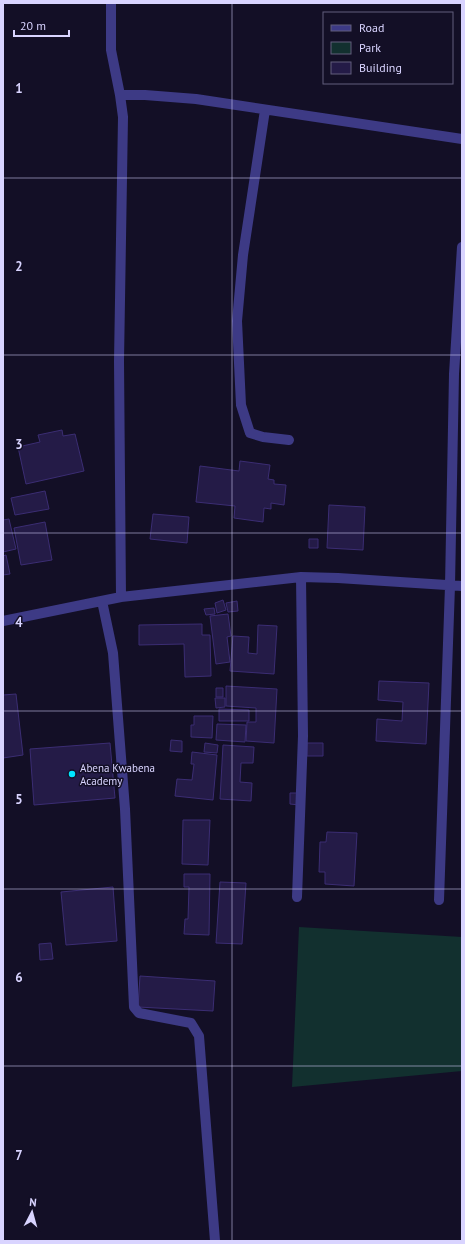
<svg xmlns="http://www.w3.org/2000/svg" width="465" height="1244" viewBox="0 0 465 1244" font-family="'PT Sans',sans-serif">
  <rect width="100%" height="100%" fill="#130f26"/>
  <!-- green -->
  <path fill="#12302f" d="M299 927 462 937V1071L292 1087Z"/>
  <!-- building -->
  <path fill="#241b47" stroke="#3b2d73" d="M62 430 63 436 75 434 84 471 26 484 18 447 40 442 38 435Z
    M240 461 270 465 268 479 274 480V484L286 485 284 505 271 503V509L264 508 263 522 234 518 235 506 196 502 200 466 239 471Z
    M45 491 49 509 15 515 11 498Z
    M329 505 365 507 363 550 327 548Z
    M153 514 189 517 187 543 150 539Z
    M9 519 16 549 3 552V520Z
    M45 522 52 560 21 565 14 528Z
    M309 539H318V548H309Z
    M6 555 10 574 3 575V556Z
    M223 600 226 610 217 613 215 603Z
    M237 601 238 611 228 612 226 603Z
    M214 608 215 614 206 615 204 609Z
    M228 614 231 636 227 637 230 662 216 664 210 616Z
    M202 624V635H210L211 676 185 677 184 644 139 645V625Z
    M258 625 277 626 274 674 230 671 233 636 249 637 248 653 257 654Z
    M379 681 429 683 426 744 376 741 377 719 402 721 403 702 378 700Z
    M226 686 277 689 274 743 246 741 247 722H256V708L226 706Z
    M216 688H223V697H216Z
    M16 694 23 755 3 758V695Z
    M215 698H225V707L216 708Z
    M219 709 249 710V721H219Z
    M194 716H213L212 738 191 737V725H194Z
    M217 724 246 725 245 742 216 740Z
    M171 740 182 741V752L170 751Z
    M110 743 115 798 34 805 30 749Z
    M205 743 218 745 217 753 204 752Z
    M307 743H323V756H307Z
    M223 745 254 747 253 763H241L240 782 252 783 251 801 220 799Z
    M192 752 217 755 213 800 175 796 177 779 192 780 194 764H191Z
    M290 793H299V805L290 804Z
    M183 820H210L208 865 182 864Z
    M327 832 357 833 354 886 325 884V872H319L320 842H326Z
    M184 874H210L209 935 184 934 185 919H188L189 887H184Z
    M220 882 246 883 242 944 216 943Z
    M113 887 117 941 66 945 61 892Z
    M51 943 53 959 40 960 39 944Z
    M140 976 215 981 213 1011 138 1007Z"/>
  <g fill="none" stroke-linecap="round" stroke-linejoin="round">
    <!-- minor -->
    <path stroke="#3d3a85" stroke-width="10" d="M111 3V50L120 95
      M265 110 243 255 237 321 241 405 250 433 263 437 289 440
      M121 597 119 361 123 117 120 95H145L196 99 462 139
      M102 601 113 653 125 809 134 1007 139 1013 191 1023 199 1036 215 1241
      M3 621 121 597 301 577 338 578 462 586
      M297 897 303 736 301 577
      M439 900 450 586 454 374 462 247"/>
  </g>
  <!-- grid -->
  <path fill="none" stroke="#d9d4ff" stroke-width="1" stroke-opacity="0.55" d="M232 3V1241M3 178H462M3 355H462M3 533H462M3 711H462M3 889H462M3 1066H462"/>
  <!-- markers -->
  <circle fill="#00e5ff" stroke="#130f26" stroke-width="1.5" cx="72" cy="774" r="4"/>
  <g text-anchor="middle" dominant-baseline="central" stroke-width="3" stroke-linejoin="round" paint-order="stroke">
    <!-- poi labels -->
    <g font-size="11" fill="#d9d4ff" stroke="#130f26" text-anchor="start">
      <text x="80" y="768">Abena Kwabena<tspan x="80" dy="13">Academy</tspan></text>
    </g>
  </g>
  <g font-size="13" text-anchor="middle" font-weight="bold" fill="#d9d4ff" stroke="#130f26" stroke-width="3" stroke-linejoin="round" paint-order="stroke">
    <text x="19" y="93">1</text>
    <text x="19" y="271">2</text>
    <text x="19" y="449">3</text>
    <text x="19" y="627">4</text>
    <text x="19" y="804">5</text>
    <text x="19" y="982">6</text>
    <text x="19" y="1160">7</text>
  </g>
  <!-- border -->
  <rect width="465" height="1244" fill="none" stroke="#d9d4ff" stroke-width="8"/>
  <!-- legend -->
  <rect x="323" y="12" width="130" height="72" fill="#130f26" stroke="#625e7d"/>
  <rect x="331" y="25" width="20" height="6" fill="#3d3a85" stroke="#625e7d"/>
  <text x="359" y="32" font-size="12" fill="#d9d4ff">Road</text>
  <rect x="331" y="42" width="20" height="12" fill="#12302f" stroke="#625e7d"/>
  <text x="359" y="52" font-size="12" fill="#d9d4ff">Park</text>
  <rect x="331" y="62" width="20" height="12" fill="#241b47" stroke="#625e7d"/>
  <text x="359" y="72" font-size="12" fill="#d9d4ff">Building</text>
  <!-- north arrow -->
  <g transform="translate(32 1212) rotate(6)" stroke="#130f26" stroke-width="3" paint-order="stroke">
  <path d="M0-3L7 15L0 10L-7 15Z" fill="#d9d4ff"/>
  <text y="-6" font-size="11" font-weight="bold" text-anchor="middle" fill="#d9d4ff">N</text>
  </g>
  <!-- scale -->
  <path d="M14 30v6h55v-6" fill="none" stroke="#d9d4ff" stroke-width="2"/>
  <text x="20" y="30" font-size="12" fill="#d9d4ff" stroke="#130f26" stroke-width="3" paint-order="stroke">20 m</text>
</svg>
